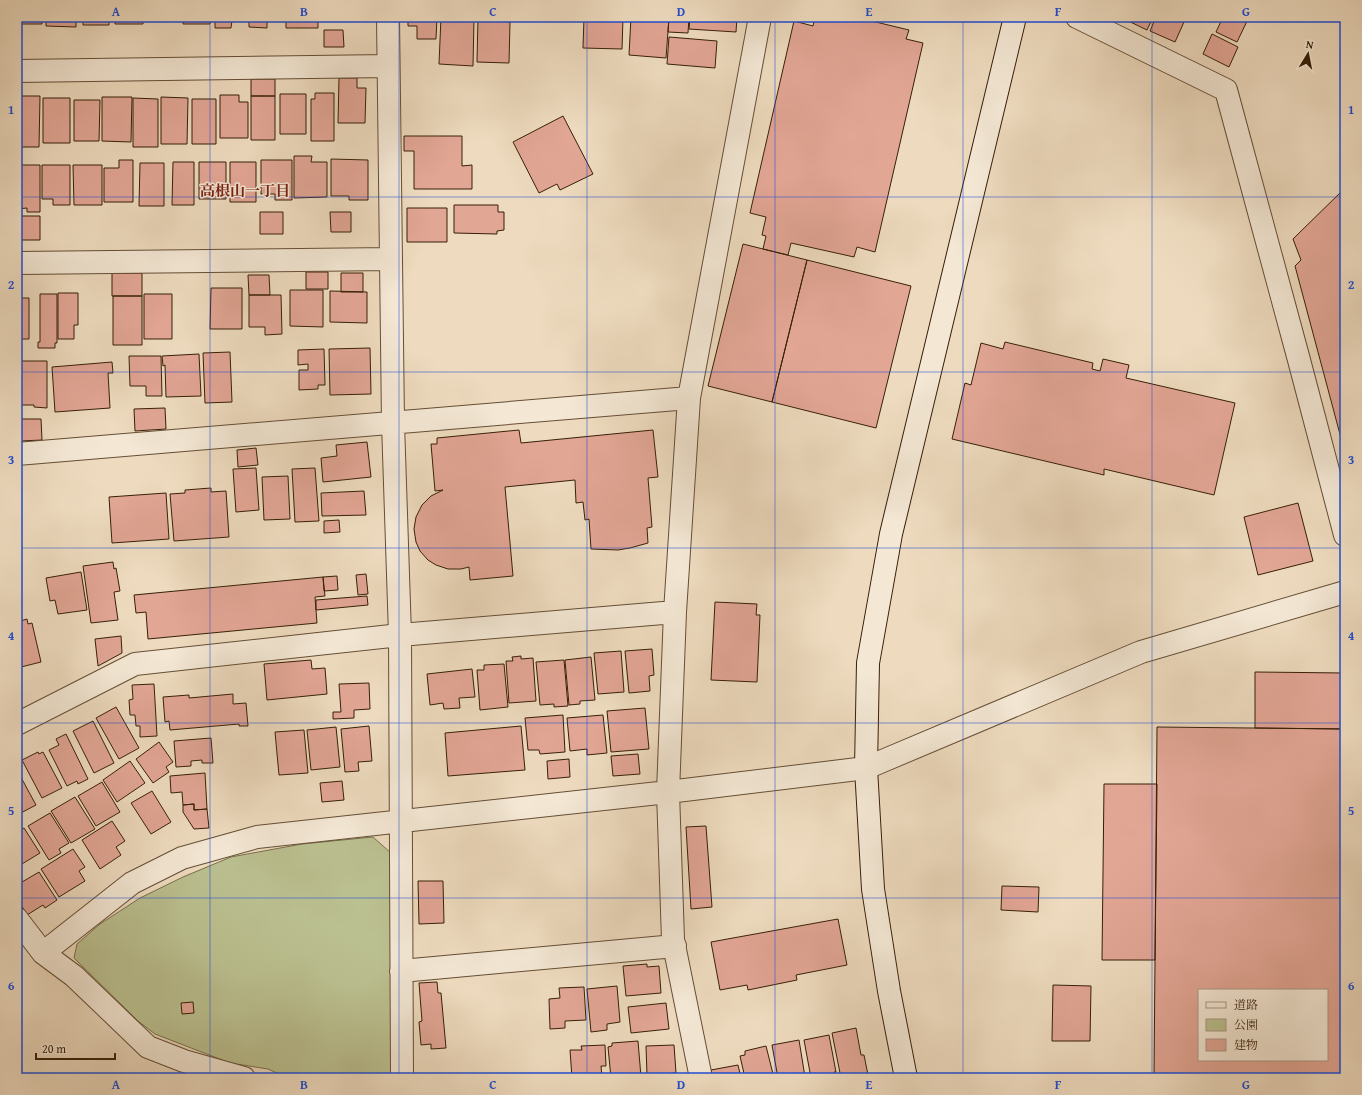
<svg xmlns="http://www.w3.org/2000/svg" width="1362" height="1095" viewBox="0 0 1362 1095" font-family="'Gentium Book Plus','Noto Serif JP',serif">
  <rect width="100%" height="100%" fill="#eedbbf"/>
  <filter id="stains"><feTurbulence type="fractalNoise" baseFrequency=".005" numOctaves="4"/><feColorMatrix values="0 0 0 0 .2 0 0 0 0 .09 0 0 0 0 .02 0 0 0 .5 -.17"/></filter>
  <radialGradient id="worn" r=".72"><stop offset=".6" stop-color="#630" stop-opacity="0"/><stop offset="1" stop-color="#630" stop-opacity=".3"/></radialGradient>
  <!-- green -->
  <path fill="#bbc090" stroke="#79704c" d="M373 837 391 853V1078H288L268 1069 230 1063 155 1034 138 1021 74 958 77 944 100 924 140 898 183 877 231 857 302 844Z"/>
  <!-- building -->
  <path fill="#e2a695" stroke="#371f08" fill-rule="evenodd" d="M17 17H42V24H17Z
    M46 17H76V27L46 26Z
    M83 17H109V25H83Z
    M115 17H143V24H115Z
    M148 17H176V21H148Z
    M183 17H210V24H183Z
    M215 17H246V21L232 20 231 28H215Z
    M249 17H281V19H267V28L249 27Z
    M286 17H318V28H286Z
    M408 17H437L436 39H417V26H408Z
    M441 17 474 18 473 66 439 64Z
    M478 17H493V21L510 22 509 63 477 62Z
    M584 17H623L622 49 583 48Z
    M631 17 669 18 666 58 629 55Z
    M669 17H689L688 33 668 32Z
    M690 17H737L736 32 689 29Z
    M815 17H855L909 30 906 39 923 43 875 252 857 247 854 257 791 243 788 255 763 249 766 236 762 235 766 217 750 213 794 21 813 26Z
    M1120 17H1153L1147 30Z
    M1156 17H1172L1184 22 1175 42 1150 31Z
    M1223 17H1249L1237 42 1216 32Z
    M324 30H343L344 47H324Z
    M1212 34 1238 47 1229 67 1203 54Z
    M669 37 717 41 715 68 667 64Z
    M339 78H357V88H366L365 123H338Z
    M251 79H275V96H251Z
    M315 93H334V141H311V99H315Z
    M280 94H306V134H280Z
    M220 95H239V102H248V138H220Z
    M17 96H40L39 147H17Z
    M251 96H275V140H251Z
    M102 97H132L131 142 102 141Z
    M161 97 188 98 187 144H161Z
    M43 98H70V143H43Z
    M133 98 158 99V147H133Z
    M192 99H216V144H192Z
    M74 100H100L99 141H74Z
    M563 116 593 174 560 190 557 184 539 193 513 142Z
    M404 136H462V166L472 165V189H414V151H404Z
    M294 156H312L311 162H327V197L294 198Z
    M331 159 368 160V200H349V196H331Z
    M119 160H133V202H104V168H119Z
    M261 160H292V200H275V194H261Z
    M173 162H194V205H172Z
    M199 162H226V199H199Z
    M230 162H256V202H230Z
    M140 163H164V206H139Z
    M17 165H40V212H27V208L17 209Z
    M42 165H70V205H53V199H42Z
    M73 165H102V205H74Z
    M1345 188V453L1295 266 1301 260 1293 239Z
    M454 205H498V212H504V230L497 231V234L454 233Z
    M407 208H447V242H407Z
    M260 212H283V234H260Z
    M330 212H351V232H331Z
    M17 216H40V240H17Z
    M743 244 807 260 772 402 708 386Z
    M807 260 911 286 876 428 772 402Z
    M306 272H328V289H306Z
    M112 273H142V296H112Z
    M341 273H363V292H341Z
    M248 275H269L270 295H249Z
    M211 288H242V329H210Z
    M290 290H323V327L290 326Z
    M330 291 367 292V323L330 322Z
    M58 293H78V325H74V339H58Z
    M40 294H57V343H55V348H38V342H40Z
    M144 294H172V339H144Z
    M249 295H281L282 334 265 335V327H249Z
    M113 296H142V345H113Z
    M17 298H29V339H17Z
    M1005 342 1093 363 1092 369 1100 371 1103 359 1129 365 1126 378 1235 403 1214 495 1104 469V475L952 439 965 383 971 385 981 343 1003 349Z
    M370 348 371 394 330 395 329 349Z
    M324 349 325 385H318V389L299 390V370H308V364L298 365V350Z
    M230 352 232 402 205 403 203 353Z
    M199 354 201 396 166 397 165 365 163 366 162 356Z
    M129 356H161L162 396H146V386H130Z
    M20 361H47V408L34 407V405H20Z
    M112 362 113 373H108L110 408 55 412 52 367Z
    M165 408 166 429 135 431 134 409Z
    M20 419H41L42 440 21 441Z
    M17 421H19L20 441H17Z
    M519 430 521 443 653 430 658 477 648 478 652 527 647 528 648 543 630 548 618 550 591 549 589 519 585 520 583 502 576 503 575 480 505 487 513 576 470 580 469 567 461 569H448L436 565 428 560 420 551 416 542 414 529 416 517 422 505 431 496 443 490 435 491 431 444H437V438Z
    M367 442 371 477 323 482 321 458 337 456 336 445Z
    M256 448 258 465 238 467 237 450Z
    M256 468 259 510 236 512 233 469Z
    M315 468 319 521 295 522 292 469Z
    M288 476 290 519 264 520 262 477Z
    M211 488V492L226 491 229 537 174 541 170 494 185 493V490Z
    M364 491 366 515 322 516 321 493Z
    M166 493 169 539 112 543 109 497Z
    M1298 503 1313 561 1258 575 1244 517Z
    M339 520 340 532 324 533V521Z
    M113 562 114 569 116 568 120 591 114 592 118 620 91 623 83 566Z
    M81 572 87 610 58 614 55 600 50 601 46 578Z
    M366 574 368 594 358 595 356 575Z
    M337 576 338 590 324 591 323 577Z
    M323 577 325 596 315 597 317 623 148 639 146 612 136 613 134 595Z
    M367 596 368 605 316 610V600Z
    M715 602 757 604 756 615H760L757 682 711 680Z
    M27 619 28 624 32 623 41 662 17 668V622Z
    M121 636 122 653 98 666 95 639Z
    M652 649 654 675 649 676 650 691 629 693 625 651Z
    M621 651 624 692 598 694 594 653Z
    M521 656V659L533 658 536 701 509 703 506 661H513L512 657Z
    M591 657 595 700 580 701V704L569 705 565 660Z
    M311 660 312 669 325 668 327 694 267 700 264 664Z
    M564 660 568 706 554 707V704L540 705 536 662Z
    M504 664 508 707 480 710 477 670H484V665Z
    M472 669 475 697 459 698 460 708 444 709 443 703 430 705 427 674Z
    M1255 672 1345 673V729L1255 728Z
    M369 683 370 709 354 710V718L333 719V712H341L339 684Z
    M154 684 157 736 140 737V726H136L135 715H130L129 700 133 699 132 685Z
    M233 694V704L246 703 248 726H239V724L170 730 169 721 165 722 163 697 189 695V698Z
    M116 707 139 748 119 759 96 718Z
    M645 708 649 749 611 752 607 711Z
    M563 715 565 752 540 754 539 750H528L525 718Z
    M603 715 607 753 587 755V749L570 751 567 718Z
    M93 721 114 763 94 773 73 731Z
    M369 726 372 761 358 762 359 771 345 772 341 729Z
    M521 726 525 770 448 776 445 733Z
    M336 727 340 767 311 770 307 730Z
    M1157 727 1345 729V1078H1154ZM1199 990H1327V1060H1199Z
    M304 730 308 773 279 775 275 732Z
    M66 734 88 779 78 784 77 781 67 786 49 750 59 745 56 739Z
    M211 738 213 763H202V760L191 761V766L176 767 174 741Z
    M159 742 173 762 166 767 169 772 153 783 136 759Z
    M38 752 39 754 43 752 62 788 42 798 22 760Z
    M638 754 640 774 613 776 611 756Z
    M569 759 570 777 548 779 547 761Z
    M130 761 145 783 117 802 103 780Z
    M17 770 36 805 17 815Z
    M205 773 207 809 194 810V804L183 805 182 792 171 793 170 776Z
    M342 781 344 800 322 802 320 783Z
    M102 782 120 812 96 826 78 796Z
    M1104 784H1157L1155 960H1102Z
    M152 791 171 822 151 834 131 803Z
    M75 797 95 829 71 843 51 811Z
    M194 804V810L207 809 209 828 194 829 183 812V805Z
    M50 813 69 843 59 849 61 853 49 860 28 826Z
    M112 821 125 841 116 847 121 855 100 869 82 840Z
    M706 826 712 907 691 909 686 827Z
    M24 828 40 853 17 867V832Z
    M73 849 85 867 79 871 85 881 59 897 41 869Z
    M39 872 57 900 45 908 43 905 27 915 17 898V885Z
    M418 881H443L444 923 419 924Z
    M1002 886 1039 887 1038 912 1001 910Z
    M838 919 847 965 796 975 797 980 748 990 747 985 720 990 711 942Z
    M647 964V967L659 966 661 993 626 996 623 966Z
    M437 982 438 993H441L446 1048 431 1049V1044L421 1045 419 1022 422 1021 419 983Z
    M1053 985 1091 986 1090 1041H1052Z
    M617 986 620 1022 607 1024V1030L591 1032 587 989Z
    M584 987 586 1020 565 1021V1028L550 1029 549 999 560 998 559 988Z
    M193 1002 194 1013 182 1014 181 1003Z
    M666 1003 669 1029 631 1033 628 1007Z
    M856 1028 861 1055H864L868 1075 854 1078H841L832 1033Z
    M829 1035 836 1072H834L835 1075 823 1078H811L804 1040Z
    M799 1040 805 1077 778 1078 772 1045Z
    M638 1041 641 1077 611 1078 608 1047 612 1046V1043Z
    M605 1045 606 1066H601L602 1078H572L570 1050H582L581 1046Z
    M674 1045 676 1073 647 1075 646 1046Z
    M766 1046 774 1078H745L740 1056 745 1055V1051Z
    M738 1065 741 1078H713L711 1070Z"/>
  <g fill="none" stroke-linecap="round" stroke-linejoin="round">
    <defs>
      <path id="street" d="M388 17 393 423 400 635 402 1078
        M1077 17 1226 90 1299 360 1345 535
        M17 71 388 66
        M17 263 391 259
        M17 454 689 398
        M17 724 135 664 400 635 675 612
        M17 919 43 953 74 976 148 1047 184 1061 244 1078
        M43 953 132 883 182 858 257 837 668 792 866 768 1141 652 1345 592
        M401 971 675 946
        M701 1078 673 940 668 792 675 612 689 398 760 17"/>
      <path id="secondary" d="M906 1078 889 991 873 889 866 768 868 663 891 534 1015 17"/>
    </defs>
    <!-- street casing -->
    <use href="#street" stroke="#654e36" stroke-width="24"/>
    <!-- secondary casing -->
    <use href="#secondary" stroke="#371f08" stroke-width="24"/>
    <!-- street -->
    <use href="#street" stroke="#f4e8d5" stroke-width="22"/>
    <!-- secondary -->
    <use href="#secondary" stroke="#f4e8d5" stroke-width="22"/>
  </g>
  <!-- grid -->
  <path fill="none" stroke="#1d4ed8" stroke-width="1" stroke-opacity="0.55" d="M210 17V1078M399 17V1078M587 17V1078M775 17V1078M963 17V1078M1152 17V1078M17 197H1345M17 372H1345M17 548H1345M17 723H1345M17 898H1345"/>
  <g text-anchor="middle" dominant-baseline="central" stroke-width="3" stroke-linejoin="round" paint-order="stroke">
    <!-- neighbourhood labels -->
    <g font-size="15" font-weight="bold" fill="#7a1f14" stroke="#f4e8d5">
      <text x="245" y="190">高根山一丁目</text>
    </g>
  </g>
  <!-- margin -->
  <rect width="1362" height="1095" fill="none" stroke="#eedbbf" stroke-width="44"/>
  <!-- legend -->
  <rect x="1198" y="989" width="130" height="72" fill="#f4e8d5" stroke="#a89883"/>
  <rect x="1206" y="1002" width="20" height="6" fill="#f4e8d5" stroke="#a89883"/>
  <text x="1234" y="1009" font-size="12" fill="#371f08">道路</text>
  <rect x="1206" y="1019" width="20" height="12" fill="#bbc090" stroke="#a89883"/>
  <text x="1234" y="1029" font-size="12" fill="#371f08">公園</text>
  <rect x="1206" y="1039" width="20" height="12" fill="#e2a695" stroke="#a89883"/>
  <text x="1234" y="1049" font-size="12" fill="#371f08">建物</text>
  <!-- north arrow -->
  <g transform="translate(1308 54) rotate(10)" stroke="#f4e8d5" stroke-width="3" paint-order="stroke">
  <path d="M0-3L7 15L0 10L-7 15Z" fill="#371f08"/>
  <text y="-6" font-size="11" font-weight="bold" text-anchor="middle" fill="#371f08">N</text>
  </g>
  <!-- scale -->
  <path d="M36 1053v6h79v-6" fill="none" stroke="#371f08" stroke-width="2"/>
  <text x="42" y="1053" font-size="12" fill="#371f08" stroke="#f4e8d5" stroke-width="3" paint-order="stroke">20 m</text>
  <rect x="22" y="22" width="1318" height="1051" fill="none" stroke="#1d4ed8" stroke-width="1.5"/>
  <g font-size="13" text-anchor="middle" font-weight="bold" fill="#1d4ed8">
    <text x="116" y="16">A</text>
    <text x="304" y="16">B</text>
    <text x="493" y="16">C</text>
    <text x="681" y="16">D</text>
    <text x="869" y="16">E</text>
    <text x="1058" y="16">F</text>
    <text x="1246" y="16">G</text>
    <text x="11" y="114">1</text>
    <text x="1351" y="114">1</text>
    <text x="11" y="289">2</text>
    <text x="1351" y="289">2</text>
    <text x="11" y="464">3</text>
    <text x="1351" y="464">3</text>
    <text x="11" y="640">4</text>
    <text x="1351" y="640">4</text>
    <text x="11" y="815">5</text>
    <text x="1351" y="815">5</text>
    <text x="11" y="990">6</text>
    <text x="1351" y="990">6</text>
    <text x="116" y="1089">A</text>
    <text x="304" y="1089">B</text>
    <text x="493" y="1089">C</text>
    <text x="681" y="1089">D</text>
    <text x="869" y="1089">E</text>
    <text x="1058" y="1089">F</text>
    <text x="1246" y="1089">G</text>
  </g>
  <rect width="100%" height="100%" filter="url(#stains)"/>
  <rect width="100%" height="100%" fill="url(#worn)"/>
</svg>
